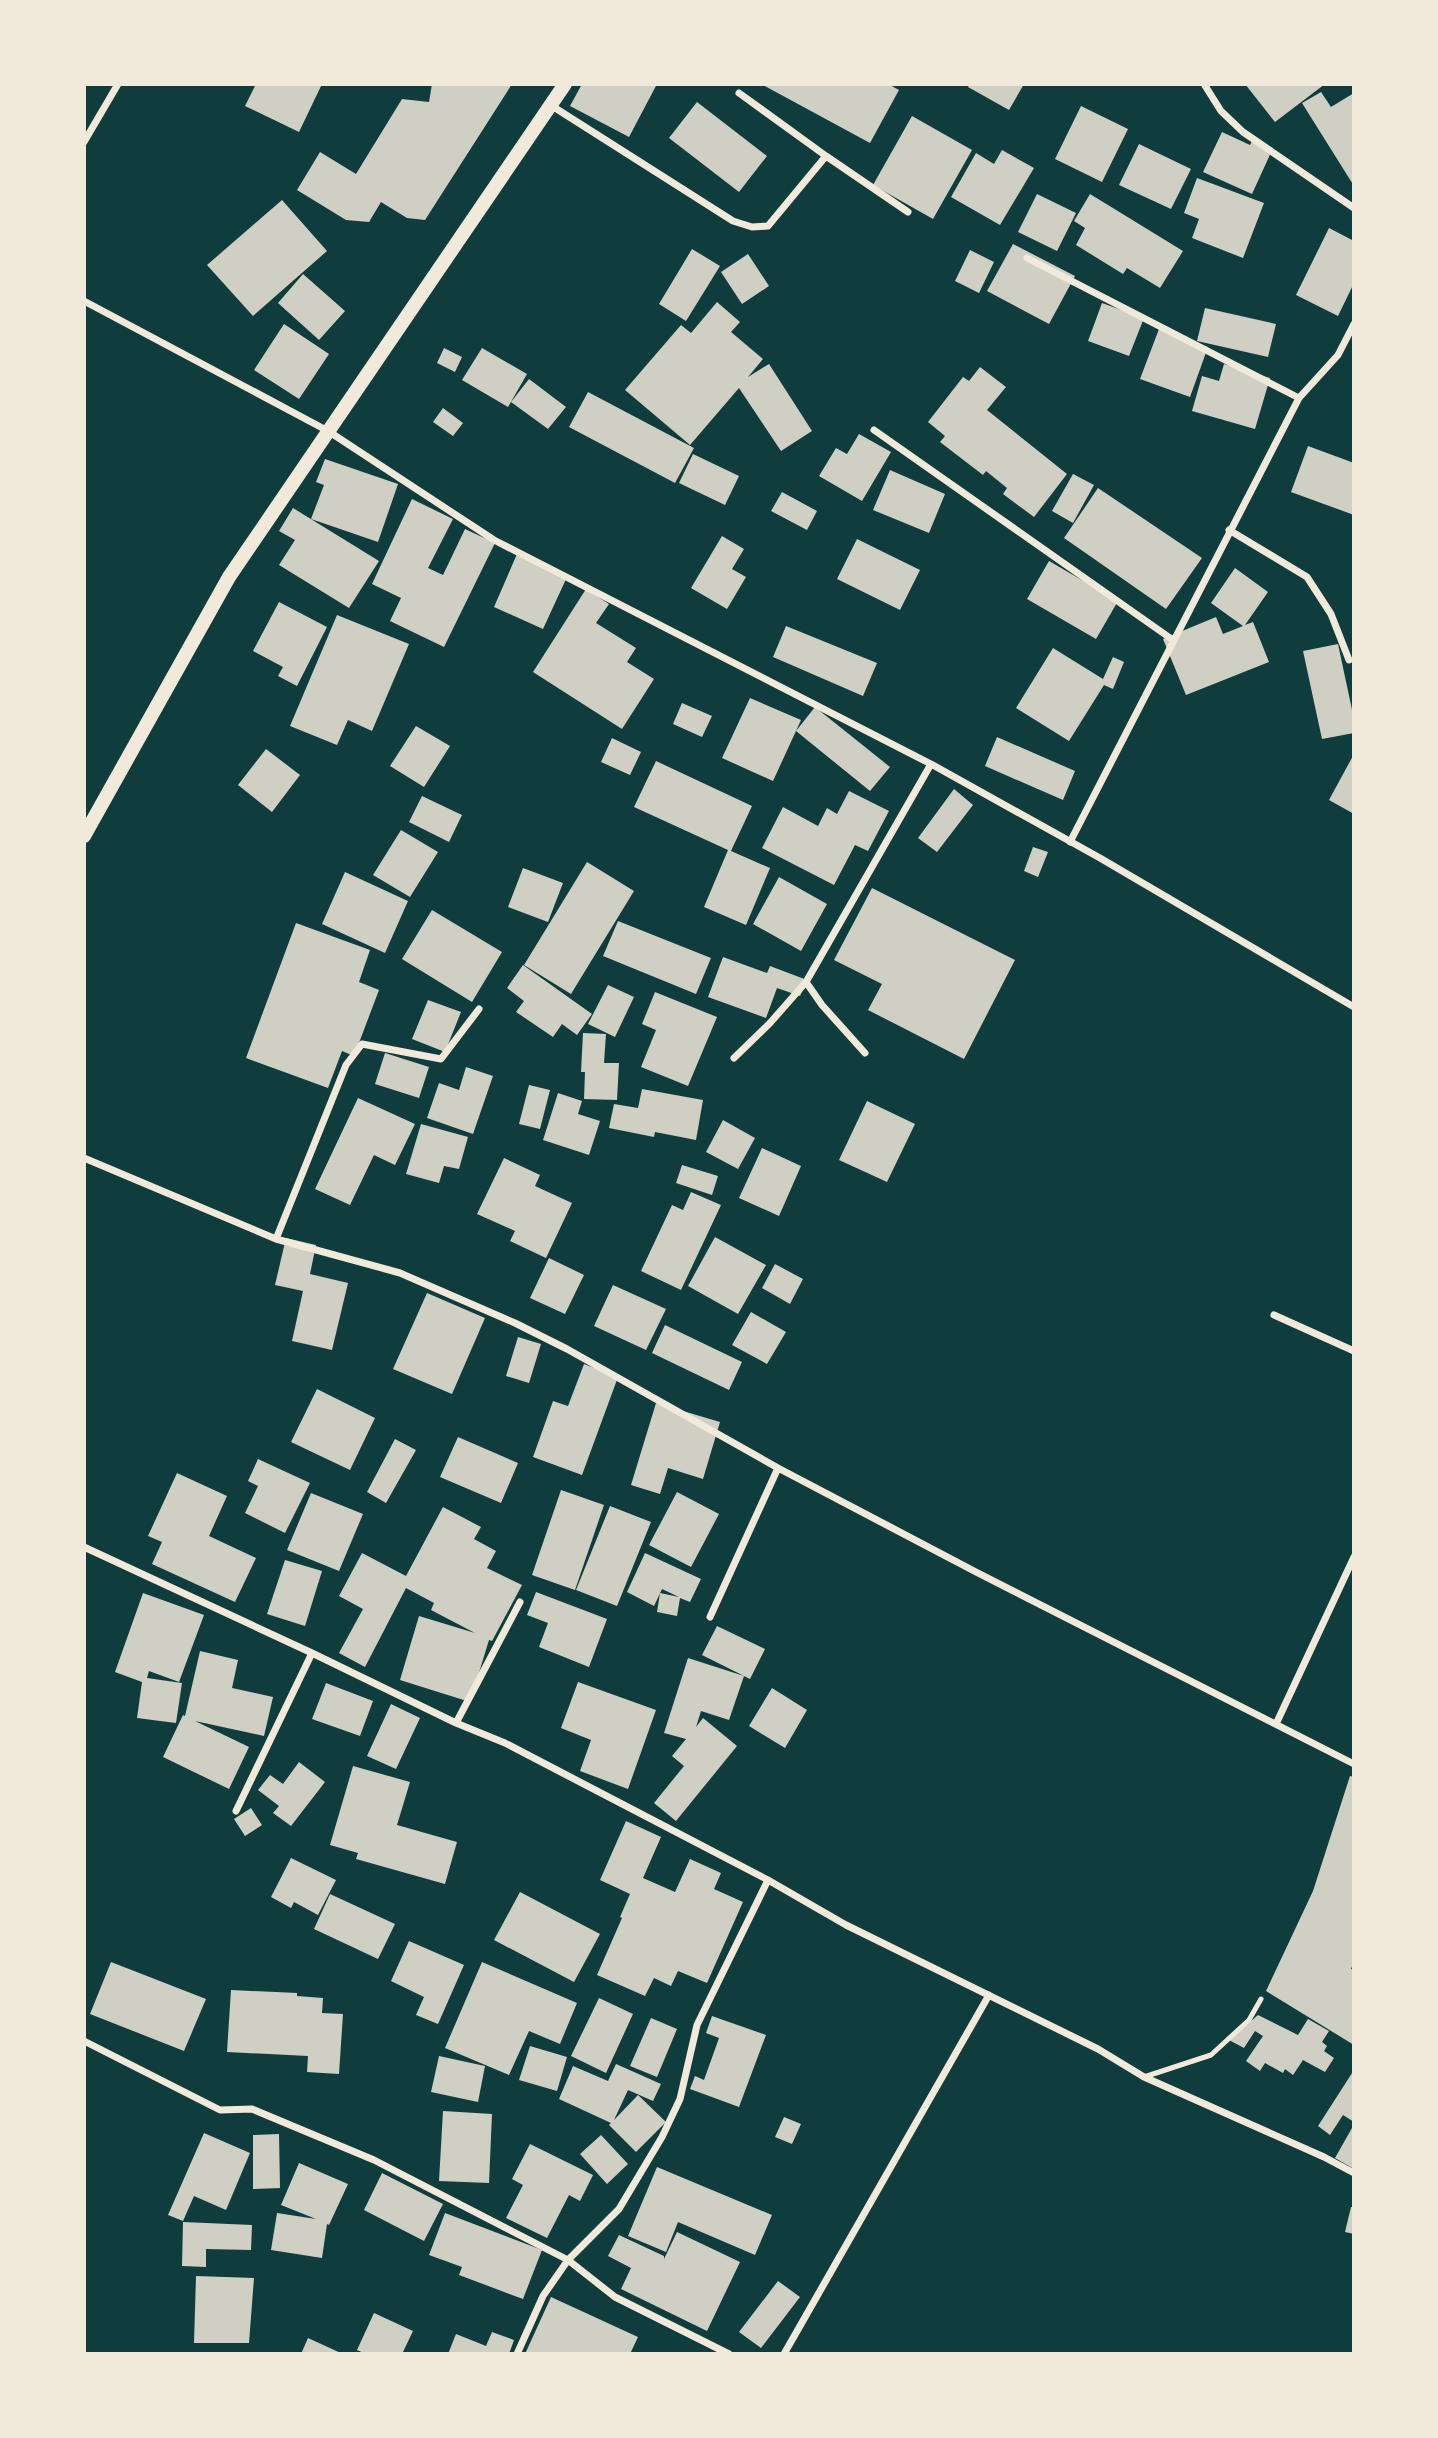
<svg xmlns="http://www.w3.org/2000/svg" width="1438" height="2438" viewBox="0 0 1438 2438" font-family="'PT Sans',sans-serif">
  <rect width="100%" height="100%" fill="#0f3d3e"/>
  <!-- building -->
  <path fill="#cfcfc3" d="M256 84H322L299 132 245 106Z
    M432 84H512L425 220 407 218 381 202 369 222 346 220 297 190 320 152 356 174 402 99 429 102Z
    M582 84H657L629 137 570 106Z
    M761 84H888L899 90 870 143Z
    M970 84H1024L1009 110 968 87Z
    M1245 84H1325L1275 122Z
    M1321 92 1331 107 1354 93V186L1302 103Z
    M697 102 767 156 739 192 669 138Z
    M1081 106 1128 129 1102 182 1055 159Z
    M912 116 972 150 933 219 873 185Z
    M1222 132 1250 145 1253 139 1273 148 1252 194 1203 172Z
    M1139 144 1191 169 1171 209 1119 185Z
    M1002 150 1034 168 1000 225 951 197 976 153 994 164Z
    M1197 178 1264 203 1243 258 1192 238 1199 219 1184 213Z
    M1037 194 1076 213 1057 251 1018 232Z
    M1090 194 1183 251 1160 288 1127 268 1123 274 1076 245 1085 228 1074 221Z
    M282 200 327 251 253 316 207 265Z
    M1329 228 1354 241V283L1338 316 1296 295Z
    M1013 244 1075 276 1049 324 987 291Z
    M692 249 720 266 686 321 659 304Z
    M970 250 994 262 979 293 955 281Z
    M748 254 769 286 742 304 721 272Z
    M303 274 345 311 319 340 278 303Z
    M717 302 740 322 731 332 763 359 748 377 769 364 812 431 781 451 739 388 690 445 625 390 681 325 691 333Z
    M1102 303 1144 318 1129 356 1088 341Z
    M1205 308 1276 324 1268 357 1197 341Z
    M284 324 329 354 299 399 254 370Z
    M1159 329 1208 347 1190 397 1140 379Z
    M444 348 462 357 455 372 437 363Z
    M482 348 527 374 508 407 462 380Z
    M1224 364 1270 378 1255 429 1192 411 1202 376 1219 381Z
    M980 367 1006 387 987 410 1067 474 1034 517 1003 494 1007 488 986 471 983 475 940 442 945 436 928 422 963 377 969 381Z
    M529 379 566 407 548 429 511 402Z
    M588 392 694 448 675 483 569 427Z
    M443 408 463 423 453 436 433 422Z
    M859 434 891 452 862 501 819 476 836 448 847 454Z
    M1308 446 1354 463V515L1291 492Z
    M693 454 739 476 725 505 679 483Z
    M325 459 398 484 378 542 311 519 324 485 316 482Z
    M890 470 945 494 929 533 873 510Z
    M1073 474 1094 485 1073 523 1052 511Z
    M1098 488 1202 558 1166 609 1064 538Z
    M782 492 817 511 807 530 771 511Z
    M412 499 453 519 428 568 443 575 465 529 495 543 444 647 390 621 401 598 372 584Z
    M293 508 379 561 349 608 279 565 295 540 279 531Z
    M722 536 744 549 732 569 746 577 727 609 691 588Z
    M857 539 920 570 900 610 837 579Z
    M517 554 567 577 543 629 494 607Z
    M1049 561 1118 601 1096 639 1027 599Z
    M1235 568 1268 592 1245 625 1253 622 1269 662 1186 695 1163 639 1216 617 1223 634 1243 626 1211 603Z
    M586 589 609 604 596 623 636 648 627 662 654 679 622 729 533 672Z
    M279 602 327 627 297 686 278 676 283 667 253 651Z
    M337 615 409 644 372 731 348 720 337 745 290 726Z
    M786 626 877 663 863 696 773 657Z
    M1338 644 1354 719V733L1322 739 1303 651Z
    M1053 648 1103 679 1113 657 1124 662 1113 689 1104 685 1069 741 1016 708Z
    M750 698 801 720 796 731 815 707 890 767 870 791 796 731 773 781 722 758Z
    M682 703 712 716 702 737 673 724Z
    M416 726 450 746 424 787 390 766Z
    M997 737 1075 771 1063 800 985 766Z
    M612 738 641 752 630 775 601 762Z
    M266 749 300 775 272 812 238 785Z
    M1354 754V814L1329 800Z
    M656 761 752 806 731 851 770 868 746 925 704 907 728 850 634 807Z
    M954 789 973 805 937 852 918 838Z
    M849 791 889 811 868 851 855 845 834 885 762 848 783 807 818 826 827 808 837 814Z
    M422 796 462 815 449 842 409 822Z
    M401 830 438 852 410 897 373 875Z
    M1033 847 1048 852 1038 877 1024 871Z
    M587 862 634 891 571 994 524 965Z
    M523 868 563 883 548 922 508 907Z
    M345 872 408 901 385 953 322 924Z
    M779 877 827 904 801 951 753 924Z
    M872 888 1015 960 964 1059 868 1010 882 984 834 960Z
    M432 910 502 952 472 1002 402 959Z
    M618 921 711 958 696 994 603 956Z
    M296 923 370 950 359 982 379 990 354 1056 342 1051 328 1088 246 1058Z
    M723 957 767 973 770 966 807 980 800 996 777 988 766 1018 708 997Z
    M523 965 592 1014 577 1035 562 1024 553 1037 516 1012 524 1001 507 988Z
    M608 985 634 997 615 1037 588 1024Z
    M655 992 717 1017 688 1086 641 1067 656 1030 642 1024Z
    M428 1000 461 1012 445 1052 412 1039Z
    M583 1033 606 1034 604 1063H619L617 1100 584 1099 585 1072H581Z
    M385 1053 429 1067 419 1098 375 1084Z
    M466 1067 493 1076 473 1134 427 1118 439 1083 459 1090Z
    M529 1085 550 1090 540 1129 519 1124Z
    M642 1089 703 1100 696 1140 655 1132 654 1137 609 1128 614 1104 638 1108Z
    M558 1093 582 1101 578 1114 600 1121 589 1155 543 1140Z
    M358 1098 415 1124 395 1165 374 1155 350 1205 315 1189Z
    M867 1101 915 1124 887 1182 839 1160Z
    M723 1120 755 1138 738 1169 706 1152Z
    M421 1124 468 1137 459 1169 444 1166 439 1183 406 1174Z
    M762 1148 801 1166 779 1216 739 1198Z
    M504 1158 540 1175 535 1186 572 1203 546 1258 510 1241 515 1231 477 1214Z
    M682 1165 718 1176 712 1195 676 1183Z
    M691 1192 721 1205 681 1290 641 1271 672 1205 683 1210Z
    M715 1237 766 1265 738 1314 688 1286Z
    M286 1238 316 1245 310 1274 348 1283 332 1350 292 1341 303 1291 275 1285Z
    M549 1258 584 1275 565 1314 530 1298Z
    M775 1264 803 1279 790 1304 762 1288Z
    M613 1285 666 1309 646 1350 594 1326Z
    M427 1293 485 1318 452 1394 393 1369Z
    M751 1312 786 1332 767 1364 732 1345Z
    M665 1325 742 1362 729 1390 652 1353Z
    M518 1337 541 1344 529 1383 506 1376Z
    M584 1364 618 1377 582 1475 533 1457 553 1401 568 1406Z
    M317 1389 375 1418 350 1470 291 1442Z
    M656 1403 720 1422 703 1479 668 1468 660 1494 631 1485Z
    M458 1437 518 1463 501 1503 440 1477Z
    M395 1439 416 1450 386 1503 367 1492Z
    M258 1459 310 1483 285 1533 245 1513 258 1486 248 1481Z
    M177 1473 227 1496 209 1536 256 1558 235 1602 152 1564 162 1542 148 1536Z
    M561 1490 604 1505 575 1590 532 1575Z
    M677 1492 719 1514 691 1567 649 1545Z
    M311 1493 363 1514 339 1571 287 1550Z
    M610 1506 651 1522 617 1606 576 1590Z
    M443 1507 481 1527 474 1539 496 1551 487 1568 522 1585 492 1641 489 1640 470 1702 400 1680 419 1616 475 1633 431 1610 434 1603 406 1588 365 1667 339 1653 363 1609 339 1596 362 1553 406 1576Z
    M645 1553 701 1579 690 1602 680 1598 677 1616 657 1612 660 1593 679 1597 662 1589 654 1606 627 1592Z
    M285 1560 322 1571 305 1626 267 1614Z
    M536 1592 607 1619 589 1667 539 1647 548 1623 527 1615Z
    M143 1593 204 1615 179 1682 149 1671 147 1678 182 1683 176 1723 137 1718 142 1682 115 1672Z
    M717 1626 765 1649 750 1679 702 1655Z
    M200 1651 238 1660 232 1688 273 1697 264 1736 195 1721 249 1747 229 1789 163 1757 183 1715 185 1716Z
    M688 1658 744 1676 729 1720 701 1711 696 1727 703 1718 737 1746 676 1821 654 1803 684 1766 672 1756 686 1739 664 1733Z
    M578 1682 656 1710 628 1789 580 1771 591 1740 561 1728Z
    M326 1683 373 1701 360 1736 312 1719Z
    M772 1688 807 1710 785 1748 749 1726Z
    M391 1704 420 1718 396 1769 367 1756Z
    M299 1762 325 1782 291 1826 273 1813 279 1806 258 1790 270 1775 283 1784Z
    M353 1766 410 1782 397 1825 457 1842 445 1884 356 1859 358 1853 330 1845Z
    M1350 1776 1354 1777V1961L1351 1969 1354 1970V2045L1266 1991 1313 1891Z
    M251 1808 262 1825 245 1836 234 1819Z
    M626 1821 661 1837 643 1878 675 1892 690 1859 721 1873 714 1889 743 1902 707 1983 678 1971 671 1986 654 1978 645 1996 597 1975 622 1918 620 1917 630 1894 600 1880Z
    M291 1858 336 1880 318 1915 294 1902 291 1908 271 1897Z
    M520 1892 600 1934 574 1982 494 1940Z
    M330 1894 395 1924 378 1959 314 1929Z
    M409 1941 464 1965 438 2024 416 2015 424 1997 391 1981Z
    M111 1962 206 1999 184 2051 90 2014Z
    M482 1962 577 2003 560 2044 529 2031 509 2075 445 2048Z
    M231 1990 297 1993V1996L323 1998 322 2013 343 2014 339 2074 307 2072 308 2056 227 2052Z
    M599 1998 633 2014 606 2073 571 2056Z
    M1258 2015 1298 2035 1308 2019 1329 2031 1322 2042 1327 2046 1324 2051 1334 2058 1325 2072 1303 2060 1293 2075 1285 2069 1283 2073 1265 2063 1260 2071 1246 2061 1263 2036 1255 2031 1244 2048 1229 2040Z
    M712 2016 766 2035 739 2107 690 2089 695 2076 704 2080 719 2038 706 2033Z
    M651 2018 677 2029 657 2077 630 2066Z
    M530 2046 567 2057 557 2091 519 2080Z
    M439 2056 485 2066 478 2102 431 2092Z
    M616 2064 661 2084 653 2101 628 2090 614 2120 638 2095 666 2122 636 2152 609 2125 611 2123 559 2099 573 2066 608 2081Z
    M1354 2070V2122L1343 2115 1330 2135 1318 2126Z
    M443 2111 492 2114 489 2183 439 2181Z
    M784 2117 801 2124 792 2144 775 2137Z
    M1352 2128H1354V2169L1335 2158Z
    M204 2133 250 2153 226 2210 194 2196 183 2221 168 2215Z
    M279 2134 280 2188 253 2189V2135Z
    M601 2135 628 2164 607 2184 580 2154Z
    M530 2144 593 2175 580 2201 569 2195 547 2238 506 2218 523 2185 512 2179Z
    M299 2163 348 2184 329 2225 327 2224 322 2258 271 2250 277 2213 316 2219 281 2205Z
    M657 2167 772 2215 755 2255 678 2222 666 2252 628 2236Z
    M382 2173 443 2204 424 2241 364 2210Z
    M1351 2207H1354V2234L1345 2232Z
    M445 2213 542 2250 523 2299 459 2275 462 2267 429 2255Z
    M183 2222 252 2225 251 2250 206 2249V2267L182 2266Z
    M677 2232 740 2262 707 2331 621 2289 631 2268 608 2256 619 2235 664 2256V2259Z
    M196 2276 254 2278 249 2343H194Z
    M778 2281 800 2297 761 2348 739 2332Z
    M551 2297 638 2337 630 2354H525Z
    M374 2313 413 2331 402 2354H366L357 2350Z
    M492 2332 514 2340 509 2354H448L456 2334 486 2346Z
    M308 2338 343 2354H301Z"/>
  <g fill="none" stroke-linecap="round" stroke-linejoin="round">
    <!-- service -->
    <path stroke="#f1e9da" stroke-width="5" d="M1144 2077 1211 2055 1249 2020 1261 1999"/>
    <!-- minor -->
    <path stroke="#f1e9da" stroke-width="7" d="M1204 84 1221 111 1243 132 1354 208
      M739 93 826 156
      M552 106 733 221 752 227 768 226 826 156 908 212
      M84 142 118 84
      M1027 258 1299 398
      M84 301 328 431 494 540 931 764 1100 858 1354 1007
      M874 430 1173 640
      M1229 530 1307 577 1331 614 1349 660
      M1070 842 1299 398 1338 355 1354 324
      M806 982 822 1005 865 1053
      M734 1058 770 1023 806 982 931 764
      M84 1158 276 1239 400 1273 515 1323 567 1349 778 1468 976 1572 1354 1764
      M276 1239 346 1065 362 1044 441 1059 479 1009
      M1274 1315 1354 1351
      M84 1547 312 1653 456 1723 505 1743 768 1880 846 1925 1098 2049 1144 2077 1324 2157 1354 2173
      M710 1617 778 1468
      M456 1723 520 1602
      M1276 1724 1354 1557
      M236 1811 312 1653
      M84 2041 220 2110 252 2109 374 2160 568 2260 615 2297 729 2354
      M517 2354 543 2296 568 2260 619 2209 662 2137 680 2099 697 2025 768 1880
      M784 2354 989 1995"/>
    <!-- secondary -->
    <path stroke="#f1e9da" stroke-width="14" d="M84 836 229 577 565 84"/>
  </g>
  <!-- border -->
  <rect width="1438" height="2438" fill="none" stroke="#f1e9da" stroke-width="172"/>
</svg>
